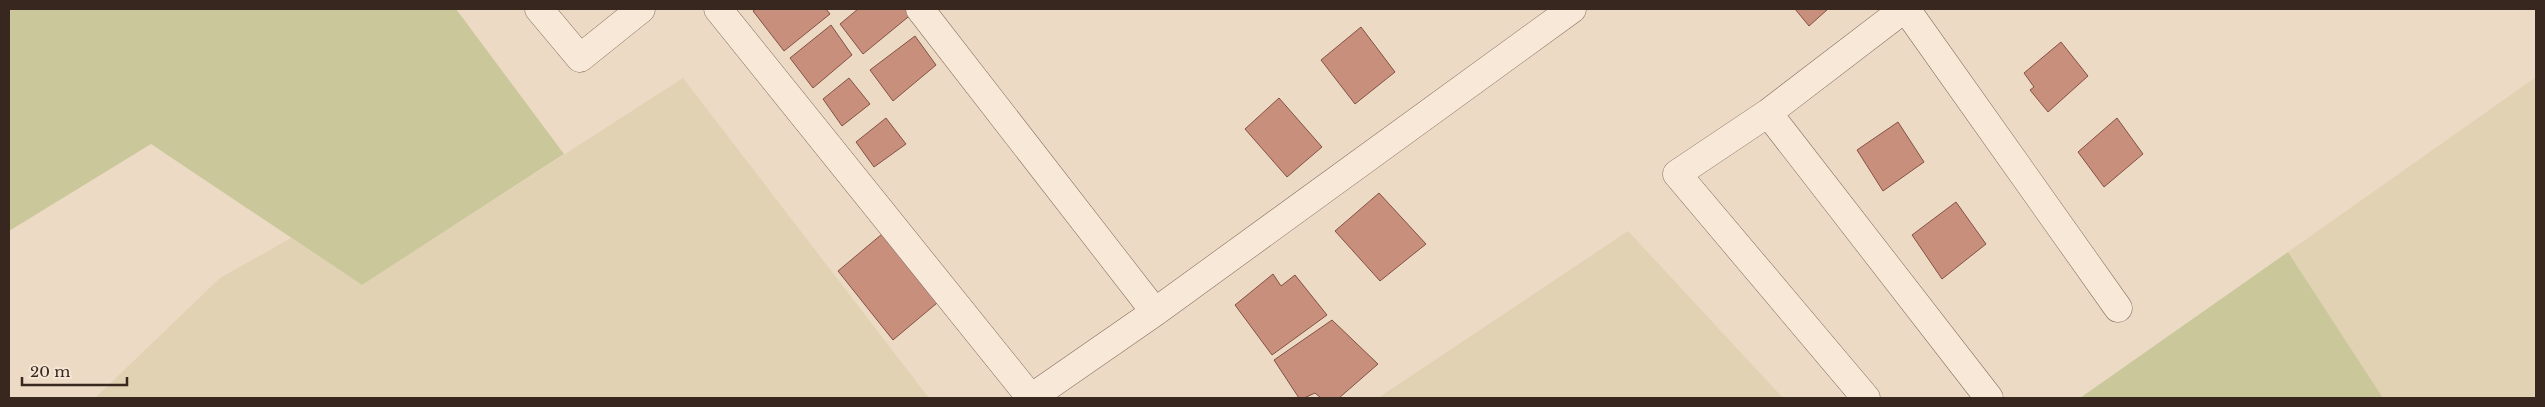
<svg xmlns="http://www.w3.org/2000/svg" width="2545" height="407" viewBox="0 0 2545 407" font-family="'Libre Baskerville',serif">
  <rect width="100%" height="100%" fill="#ecdac5"/>
  <!-- farmland -->
  <path fill="#e1d2b3" d="M2536 77V398H2383L2288 252Z
    M683 78 929 398H95L220 278 291 238 362 285Z
    M1628 231 1783 398H1378Z"/>
  <!-- green -->
  <path fill="#cac79a" d="M9 9H456L564 154 362 285 151 144 9 231Z
    M2288 252 2383 398H2080Z"/>
  <!-- building -->
  <path fill="#c88f7d" stroke="#845143" d="M756 9H826L830 14 784 51 753 11Z
    M858 9H910L913 13 863 54 840 24Z
    M1795 9H1828L1809 26Z
    M831 25 852 55 813 88 790 58Z
    M1361 27 1395 72 1355 104 1321 60Z
    M915 36 936 65 893 101 870 70Z
    M2061 42 2088 76 2048 112 2030 90 2034 87 2024 73Z
    M849 78 870 104 842 126 823 99Z
    M1279 98 1322 147 1287 177 1245 129Z
    M886 118 906 144 874 167 856 142Z
    M2117 118 2143 154 2104 187 2078 152Z
    M1898 122 1924 162 1883 191 1857 150Z
    M1379 193 1426 244 1380 281 1335 231Z
    M1956 202 1986 244 1942 279 1912 235Z
    M888 229 943 298 893 340 838 271Z
    M1273 274 1281 286 1295 275 1327 315 1272 355 1235 305Z
    M1332 320 1378 364 1339 398H1321L1315 393 1304 398H1299L1274 360Z"/>
  <g fill="none" stroke-linecap="round" stroke-linejoin="round">
    <defs>
      <path id="minor" d="M539 9 580 58 641 9
        M718 9 1031 398 1155 312 1572 9
        M920 9 1155 312
        M1906 9 2118 308
        M1768 113 1989 398
        M1866 398 1677 174 1768 113 1904 9"/>
    </defs>
    <!-- minor casing -->
    <use href="#minor" stroke="#866b5c" stroke-width="29"/>
    <!-- minor -->
    <use href="#minor" stroke="#f7e8d8" stroke-width="28"/>
  </g>
  <!-- border -->
  <rect width="2545" height="407" fill="none" stroke="#37271f" stroke-width="20"/>
  <!-- scale -->
  <path d="M22 377v8h105v-8" fill="none" stroke="#37271f" stroke-width="2.5"/>
  <text x="30" y="377" font-size="15" fill="#37271f" stroke="#f4e5d4" stroke-width="4" paint-order="stroke">20 m</text>
</svg>
